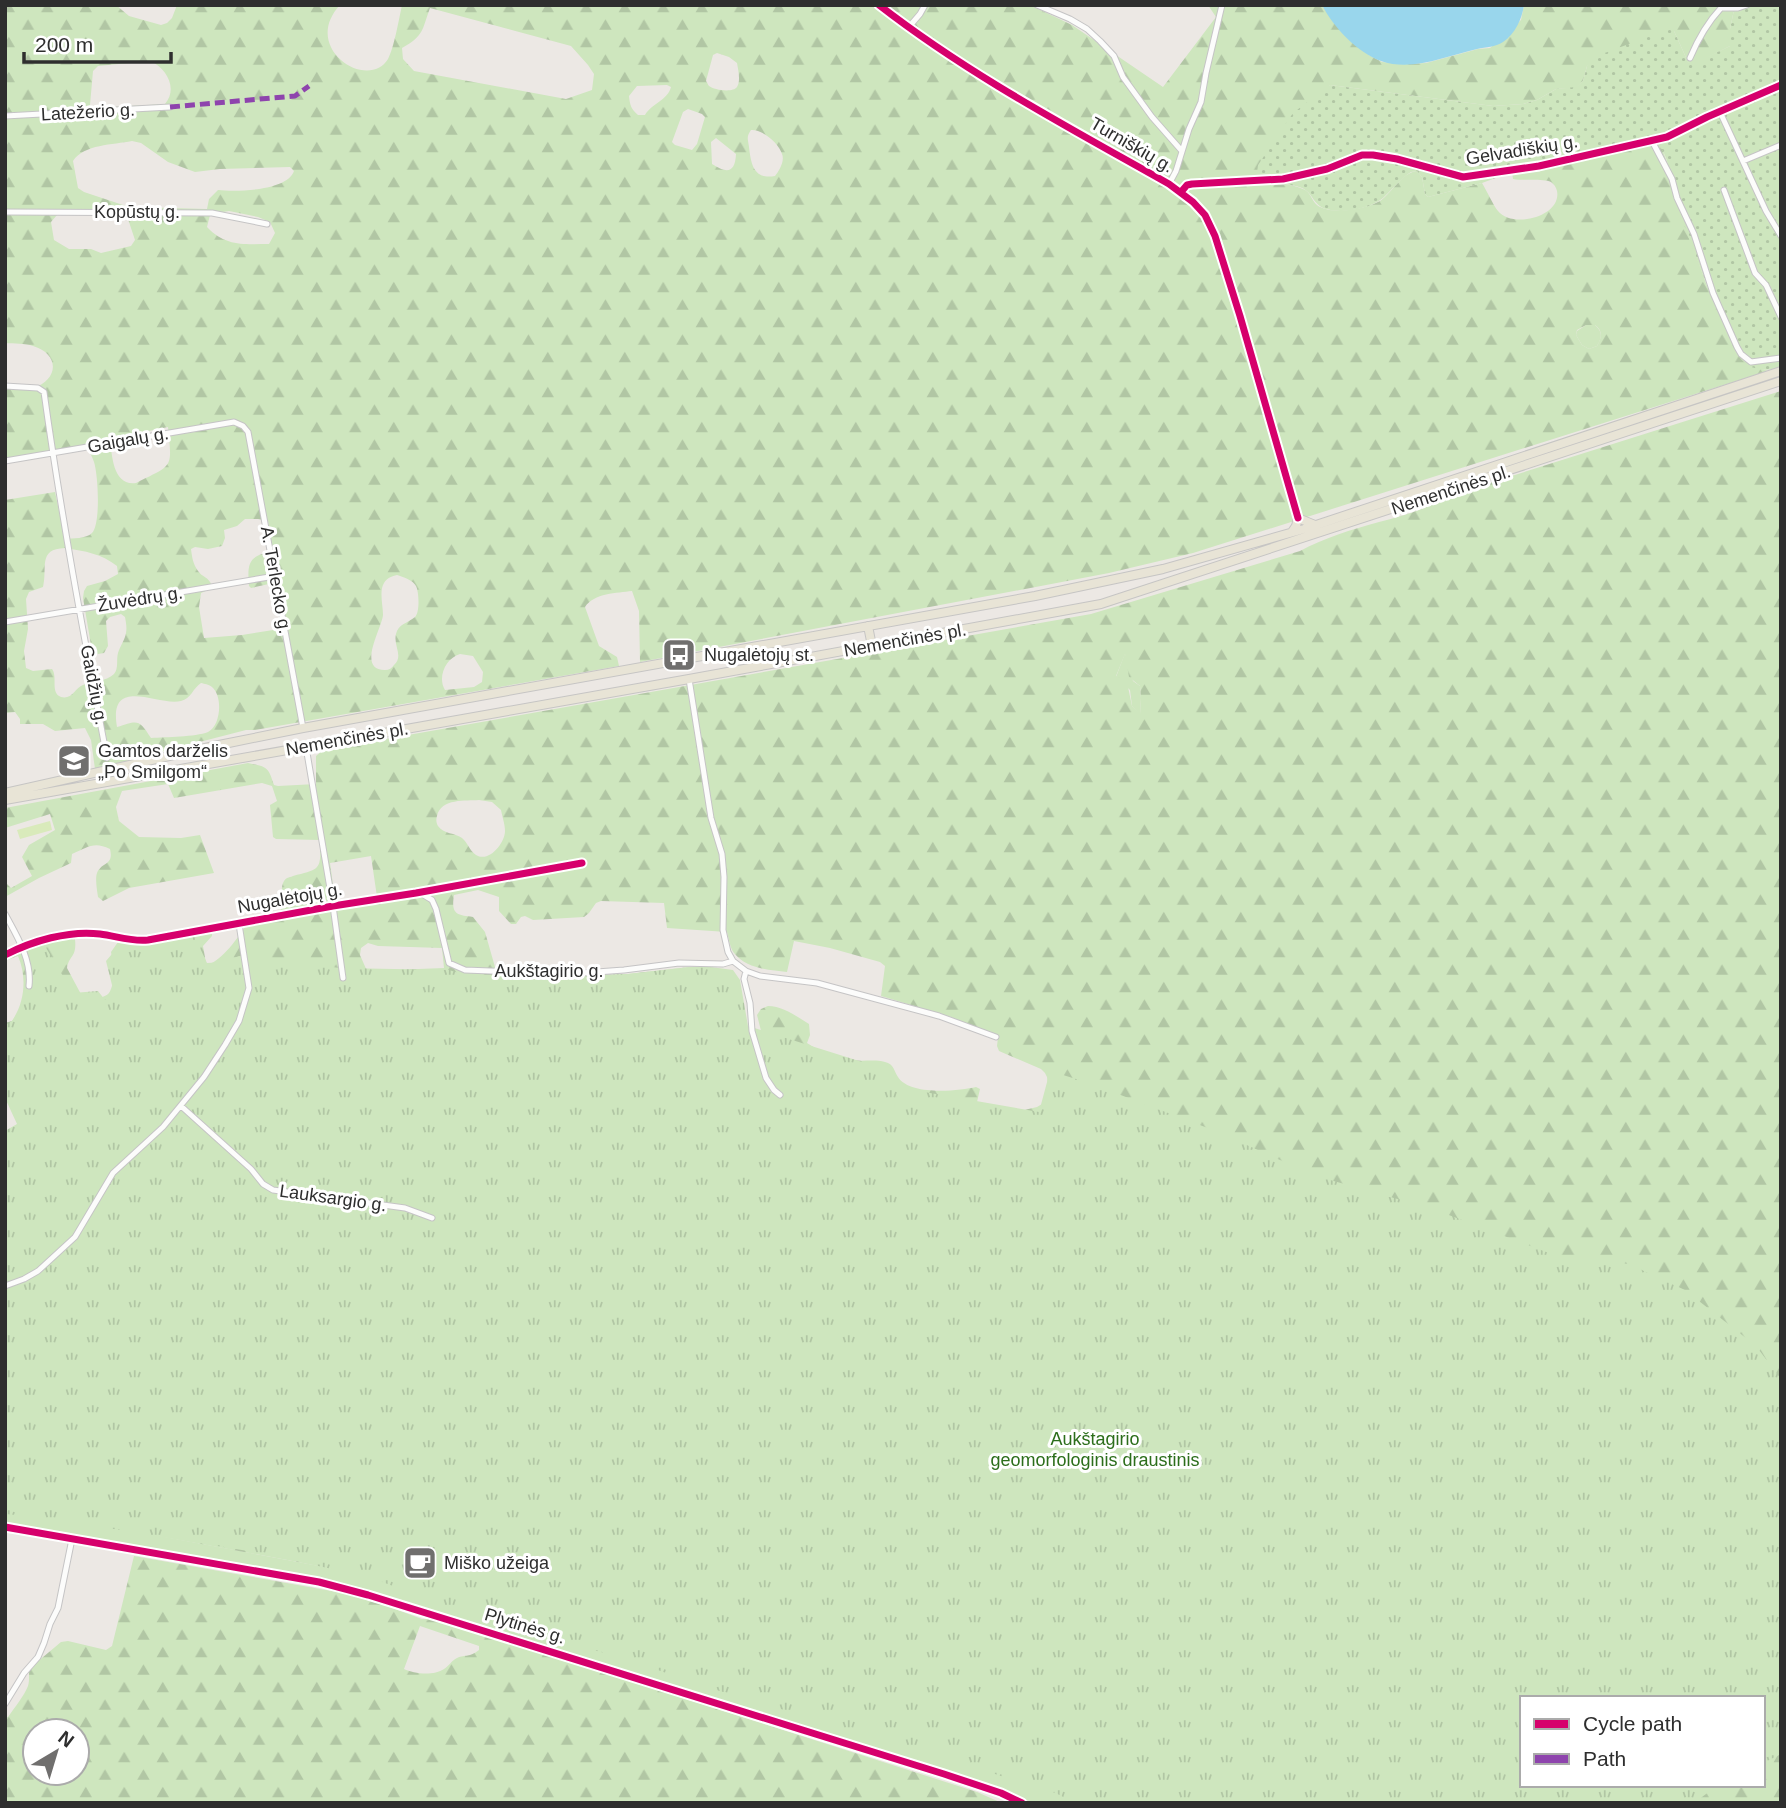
<svg xmlns="http://www.w3.org/2000/svg" width="1786" height="1808" viewBox="0 0 1786 1808" font-family="Arial,sans-serif">
  <defs>
    <pattern id="forest-firs" width="22" height="20" patternUnits="userSpaceOnUse" patternTransform="scale(1.75)"><rect width="22" height="20" fill="#cee6be"/><path d="M5 1l3.5 6h-7zM16 11l3.5 6h-7z" fill="#b1c6a4"/></pattern>
    <pattern id="park-tufts" width="24" height="20" patternUnits="userSpaceOnUse" patternTransform="scale(1.75)"><rect width="24" height="20" fill="#cee6be"/><path d="M3 7l-1-3M5 7V3M7 7l1-3M15 17l-1-3M17 17v-4M19 17l1-3" fill="none" stroke="#b1c6a4"/></pattern>
    <pattern id="garden-dots" width="8" height="8" patternUnits="userSpaceOnUse" patternTransform="scale(1.75)"><rect width="8" height="8" fill="#cee6be"/><path d="M2 2h.1M6 6h.1" fill="none" stroke="#b1c6a4" stroke-width="1.8" stroke-linecap="round"/></pattern>
  </defs>
  <rect width="100%" height="100%" fill="#ece8e4"/>
  <!-- grass -->
  <path fill="#cee6be" d="M1586 325H1595C1603 332 1602 337 1597 346L1589 349 1582 345 1576 335 1577 331Z
    M1125 653 1133 681 1140 686 1141 698 1140 715 1132 706 1130 690 1116 677Z
    M5 1507 378 1577 509 1589 1092 1803H1034L940 1768 360 1588 311 1578 5 1524Z"/>
  <!-- forest -->
  <path fill="url(#forest-firs)" fill-rule="evenodd" d="M5 5H116L129 16 161 25 167 23 172 18 177 5H340C300 48 368 92 388 59 394 48 399 19 402 5H1030L1072 25 1163 87 1216 17 1208 5H1322L1334 23 1369 55 1382 62 1408 64 1426 63 1478 49 1490 48 1521 20 1524 5H1735L1730 29V46L1693 65 1688 62 1674 31 1587 66 1583 81 1576 88 1556 89 1537 100 1523 104 1493 106 1330 85 1266 181C1277 183 1292 184 1303 189 1311 192 1311 200 1317 205 1331 216 1366 209 1380 201 1393 192 1401 173 1417 171L1422 177 1425 194 1428 197 1482 183C1487 191 1493 205 1498 211 1512 229 1562 217 1557 191 1556 187 1554 184 1551 182 1542 178 1523 181 1513 179L1512 172 1544 169 1656 143 1661 146 1670 170 1674 195 1707 286 1732 341 1747 364 1768 371 1193 553 1109 573 640 662 639 611 632 591C617 593 594 593 585 607L599 646 617 657 619 666 255 730H246L95 769 91 740 85 728 55 731 43 724H20V719L15 712 5 713V500L55 492 65 539C73 538 86 539 92 533 101 524 98 474 94 462 92 456 89 451 86 447L5 459V388C15 389 24 391 33 388 59 380 60 354 33 346 25 343 14 344 5 343ZM430 8 571 46 588 65 594 74 592 90 566 99 414 71 403 59 402 48C424 36 422 30 430 8ZM717 53 729 57 737 63C738 69 741 81 737 87 733 93 714 90 709 86 708 85 707 82 706 81L713 55ZM150 61C167 68 178 89 165 104L93 108 90 105 93 71 98 66ZM667 85 671 87C668 100 651 104 645 115H638C631 109 630 105 629 96L637 86ZM688 109 702 114 705 117 697 144 692 150 675 145 672 142 683 112ZM751 130C762 129 779 143 782 154 785 161 779 171 775 176 753 180 751 163 749 147 748 139 746 137 751 130ZM716 138 736 154C735 174 726 173 712 164L711 142ZM132 141 141 143 168 162 195 172 220 169 290 167 294 171C287 191 237 192 218 190L209 199 207 209 129 207 84 192 78 188 73 161C84 144 113 145 132 141ZM125 210 135 240 131 246 101 253 91 249H69L54 240 51 222 57 215ZM229 211 258 217 270 222 275 233 269 244C244 244 226 247 207 227L210 215 217 217 223 212ZM1586 325H1595C1603 331 1602 337 1597 346L1589 349 1582 345 1576 335 1577 330ZM168 427C172 469 174 464 136 483 113 486 112 456 110 439ZM245 519H258L268 521 273 551C249 556 247 562 249 586L251 588 278 582 286 628 242 635 204 638 199 607 201 593 213 588C208 575 204 579 198 571 193 564 192 557 191 549L195 547 208 549 222 546 225 538 224 530 237 526ZM65 548C85 551 102 554 117 566L118 574 105 581 87 586 84 591 83 598 92 651 98 654 104 653 108 646 106 621 110 617 121 614 125 617C126 623 127 627 126 633 125 640 120 646 118 653 116 660 119 668 114 674 106 682 92 680 83 685 75 688 72 700 61 697 50 693 58 677 52 669L33 671 26 668 24 651 28 629 26 599 29 592 43 587C48 568 37 549 65 548ZM397 575C403 577 413 580 416 586 419 592 420 612 415 617 408 623 398 624 396 634 393 646 404 656 394 665 392 668 389 670 385 670 356 670 382 628 383 615 383 606 379 591 384 583 387 578 392 576 397 575ZM460 654 473 656 483 672 482 682 474 687 445 690C437 677 446 658 460 654ZM201 683C205 684 208 684 212 687 223 696 221 726 208 732 195 737 166 737 151 738 139 719 138 720 117 727 108 674 159 707 181 701 191 699 193 688 201 683Z
    M1781 391V1803H1092L930 1750 378 1577 63 1518 92 1324 5 1070V1023L12 1021C25 1002 27 977 18 956L5 961V952L50 936 75 939C77 958 69 955 67 968L83 998 87 1001C93 999 105 998 109 993 116 982 113 963 111 952L118 942H152L210 931 212 933V936L203 946 206 963 209 964C221 961 239 937 246 925 268 922 283 924 282 897 282 892 281 886 284 881 287 877 288 878 293 876 321 869 321 870 320 840L276 839 273 837 270 805 277 801 272 786 262 783 174 798 168 784 122 791 116 807 119 821 139 837 181 838 200 835 214 873 129 888 103 901 98 897C97 890 95 879 97 873 102 861 114 866 110 849 94 841 88 847 72 854L71 863 39 878 5 897V882L11 888 32 876 22 857 29 845 55 830 50 814 5 828V808L248 763C267 767 268 766 274 785L278 786 316 784V756L323 750 1091 614 1300 551C1324 538 1353 529 1379 522 1402 516 1422 511 1442 498ZM1125 654 1129 677 1140 686 1141 698 1140 714 1132 706 1127 682 1116 676ZM479 800 492 802 501 810C502 816 505 824 505 831 505 843 489 863 476 855 469 850 468 843 462 838 456 833 443 834 438 826 436 823 436 819 437 816 441 798 466 801 479 800ZM371 856 377 897 338 902 335 899 330 863ZM478 890 499 897V911L511 924H516L521 917 525 916 533 920 584 917 589 913 596 903 601 901 664 903 667 928 727 932C729 939 730 948 734 953 747 969 769 970 787 972L794 941 830 948 880 962 885 966 881 996 951 1017 996 1035 998 1037 997 1046 999 1051 1041 1069 1045 1073 1047 1077 1048 1088 1042 1104 1037 1107 1020 1111 977 1102 980 1089 976 1087C958 1091 910 1096 898 1077 894 1071 894 1064 885 1062 875 1059 863 1062 852 1060 813 1051 775 1038 736 1027L726 974 690 967 628 974 545 977 502 976 495 967 485 932 473 917C456 915 451 914 454 895ZM368 943 378 946 442 948 444 968 367 971 360 955 361 948ZM1522 1698H1763V1785H1522Z
    M768 1006C783 1006 796 1016 809 1024L810 1035 807 1043 820 1051 770 1066 757 1015 761 1009Z
    M134 1556 343 1593 387 1606 422 1619H435L977 1792 1002 1803H5V1718L8 1717C15 1707 24 1696 28 1686 30 1679 28 1674 30 1668L61 1642 68 1641 106 1650 112 1646ZM420 1626 479 1646V1650C469 1658 466 1654 457 1658 452 1660 449 1666 444 1669 434 1676 414 1674 404 1669ZM35 1731H77V1773H35Z"/>
  <!-- park -->
  <path fill="url(#park-tufts)" d="M194 935 207 963 223 962 239 956 340 968 449 970 465 975 545 977 628 974 690 967H711L733 970 740 980 748 1026 875 1066 907 1089 1039 1112 1050 1071 1089 1083 1213 1130 1316 1176 1433 1209 1554 1255 1629 1264 1685 1290 1756 1346 1781 1379V1754L1763 1763V1698H1522V1785H1718L1694 1803H1072C1057 1790 1039 1789 1021 1783 980 1769 938 1752 896 1743L696 1684 628 1659 524 1632 449 1607 369 1577 254 1552 41 1517 5 1514V1131L17 1124 5 1098V1025L12 1021 21 1008 30 974 21 947 42 941 73 993 98 991 105 1000 115 997 106 961 123 941 139 943Z"/>
  <!-- garden -->
  <path fill="url(#garden-dots)" d="M1735 5H1781V367C1769 371 1755 371 1745 363 1734 354 1730 338 1724 325 1706 284 1689 241 1675 198 1670 182 1670 153 1656 143L1544 169 1512 172 1482 183 1428 197 1425 194 1422 177 1417 171 1411 172C1400 179 1392 190 1383 198 1369 209 1343 214 1326 209 1313 205 1313 193 1302 188 1285 181 1273 187 1257 173L1258 165 1293 113 1330 85 1493 106 1523 104 1537 100 1556 89 1576 87 1583 81 1587 66 1594 57 1669 29 1674 31 1688 62 1693 64 1730 46V29Z"/>
  <!-- pitch -->
  <path fill="#d9eabb" d="M50 821 52 830 20 839 17 830Z"/>
  <!-- water -->
  <path fill="#99d6ec" d="M1322 5H1524C1522 19 1515 34 1503 42 1495 47 1486 47 1477 49 1446 56 1412 72 1381 61 1357 52 1334 28 1322 5Z"/>
  <g fill="none" stroke-linecap="round" stroke-linejoin="round">
    <defs>
      <path id="minor" d="M879 5C969 75 1070 128 1169 184L1193 202 1205 215 1215 236 1240 316 1298 518
        M1037 5 1070 19 1087 29 1100 41 1114 56 1123 77 1152 117 1181 150
        M908 28 920 14 925 5
        M1690 58C1698 39 1707 23 1721 8H1738L1747 5
        M1720 112 1766 211 1781 236
        M5 116 170 107
        M1652 141 1672 179 1677 198 1694 234 1713 293 1737 347 1741 354 1751 362 1781 358
        M1743 161 1781 145
        M1169 184 1176 171 1189 129 1201 102 1206 73 1222 5
        M1724 190 1755 273 1766 285 1781 317
        M1181 192 1187 185 1192 184 1283 179 1327 169 1362 155H1373L1397 159 1463 177 1539 166 1667 137 1707 117 1781 85
        M5 212 212 213 267 224
        M5 386 38 388 44 392C61 515 84 637 107 758
        M5 461 234 422 243 426 248 432 303 728
        M5 622 275 576
        M689 679 711 818 722 854 724 877 723 930 728 952 733 961 746 971 760 976 817 983 939 1016 996 1037
        M306 747 333 906 343 978
        M422 894 432 900 436 909 449 963 465 970 569 974 624 970 679 963 723 964 733 961
        M5 914C17 936 32 960 29 986
        M5 955C32 941 69 930 100 934 116 936 132 942 148 940L333 906 416 893 582 863
        M746 971 744 979 750 1003 752 1031 766 1078 774 1090 780 1095
        M181 1106 251 1169 263 1184 273 1190 405 1208 432 1218
        M5 1286 24 1279 38 1271 75 1237 113 1173 163 1127 204 1077 225 1045 239 1021 249 988 239 924
        M5 1704 24 1673 38 1657 44 1643 50 1624 58 1608 72 1539"/>
      <path id="secondary" d="M5 1527 319 1582 368 1595 944 1774 1001 1793 1022 1803"/>
      <path id="primary" d="M1292 532 1296 526 1298 518 1315 525
        M868 626 872 646
        M5 793 214 746 303 728 1035 596 1163 569 1304 529 1781 371
        M5 800 689 679 1101 604 1781 381"/>
    </defs>
    <!-- minor casing -->
    <use href="#minor" stroke="#c5c4c5" stroke-width="7"/>
    <!-- secondary casing -->
    <use href="#secondary" stroke="#c5c4c5" stroke-width="9"/>
    <!-- primary casing -->
    <use href="#primary" stroke="#c6c5c4" stroke-width="10"/>
    <!-- minor -->
    <use href="#minor" stroke="#fcfcfb" stroke-width="5"/>
    <!-- secondary -->
    <use href="#secondary" stroke="#fcfcfb" stroke-width="7"/>
    <!-- primary -->
    <use href="#primary" stroke="#e8e4d6" stroke-width="8"/>
    <!-- quiet -->
    <path stroke="#8e44ad" stroke-width="5" stroke-dasharray="10 5" stroke-linecap="butt" d="M170 107 295 96 309 86"/>
    <defs>
      <path id="cycleway" d="M879 5C969 75 1070 128 1169 184L1193 202 1205 215 1215 236 1240 316 1298 518
        M1181 192 1187 185 1192 184 1283 179 1327 169 1362 155H1373L1397 159 1463 177 1539 166 1667 137 1707 117 1781 85
        M5 955C32 941 69 930 100 934 116 936 132 942 148 940L333 906 416 893 582 863
        M5 1527 319 1582 368 1595 944 1774 1001 1793 1022 1803"/>
    </defs>
    <!-- cycleway casing -->
    <use href="#cycleway" stroke="#fff" stroke-width="11"/>
    <!-- cycleway -->
    <use href="#cycleway" stroke="#d6006c" stroke-width="7"/>
  </g>
  <!-- icons -->
  <defs>
    <symbol id="bus-square" viewBox="-11 -11 22 22"><rect x="-9" y="-9" width="18" height="18" rx="4" fill="#706f6e" stroke="#fff"/><path d="M-5-6H5V4H4V6H2V4H-2V6H-4V4H-5ZM-3.5-4V0h7V-4ZM-3.5 1.2v1.5H-2V1.2ZM2 1.2v1.5H3.5V1.2Z" fill="#fff"/></symbol>
    <symbol id="school-square" viewBox="-11 -11 22 22"><rect x="-9" y="-9" width="18" height="18" rx="4" fill="#706f6e" stroke="#fff"/><path d="M0-5L7-2L0 1L-7-2ZM-4 1L0 2.5L4 1V4Q0 6-4 4Z" fill="#fff"/></symbol>
    <symbol id="cafe-square" viewBox="-11 -11 22 22"><rect x="-9" y="-9" width="18" height="18" rx="4" fill="#706f6e" stroke="#fff"/><path d="M-5.5-4.5H6V0H3Q3 3.5 0 3.5H-2.5Q-5.5 3.5-5.5 0ZM3-3.2v2h1.7v-2ZM-6 4.5H4V6H-6Z" fill="#fff"/></symbol>
  </defs>
  <g fill-rule="evenodd">
    <use href="#bus-square" x="660" y="636" width="38" height="38"/>
    <use href="#school-square" x="55" y="742" width="38" height="38"/>
    <use href="#cafe-square" x="401" y="1544" width="38" height="38"/>
  </g>
  <g text-anchor="middle" dominant-baseline="central" stroke-width="6" stroke-linejoin="round" paint-order="stroke">
    <!-- street labels -->
    <g font-size="18" fill="#2e2e2e" stroke="#fff">
      <text transform="translate(88 112) rotate(-3)">Latežerio g.</text>
      <text transform="translate(1132 145) rotate(30)">Turniškių g.</text>
      <text transform="translate(1522 150) rotate(-9)">Gelvadiškių g.</text>
      <text x="137" y="212">Kopūstų g.</text>
      <text transform="translate(128 440) rotate(-10)">Gaigalų g.</text>
      <text transform="translate(1451 490) rotate(-18)">Nemenčinės pl.</text>
      <text transform="translate(276 580) rotate(80)">A. Terlecko g.</text>
      <text transform="translate(140 599) rotate(-9)">Žuvėdrų g.</text>
      <text transform="translate(905 640) rotate(-10)">Nemenčinės pl.</text>
      <text transform="translate(94 685) rotate(79)">Gaidžių g.</text>
      <text transform="translate(347 739) rotate(-10)">Nemenčinės pl.</text>
      <text transform="translate(290 898) rotate(-10)">Nugalėtojų g.</text>
      <text x="549" y="971">Aukštagirio g.</text>
      <text transform="translate(333 1198) rotate(8)">Lauksargio g.</text>
      <text transform="translate(525 1626) rotate(17)">Plytinės g.</text>
    </g>
    <!-- poi labels -->
    <g font-size="18" fill="#2e2e2e" stroke="#fff" text-anchor="start">
      <text x="704" y="655">Nugalėtojų st.</text>
      <text x="98" y="751">Gamtos darželis<tspan x="98" dy="21">„Po Smilgom“</tspan></text>
      <text x="444" y="1563">Miško užeiga</text>
    </g>
    <!-- park labels -->
    <g font-size="18" fill="#2c6e1b" stroke="#fff">
      <text x="1095" y="1439">Aukštagirio<tspan x="1095" dy="21">geomorfologinis draustinis</tspan></text>
    </g>
  </g>
  <!-- border -->
  <rect width="1786" height="1808" fill="none" stroke="#2e2e2e" stroke-width="14"/>
  <!-- legend -->
  <rect x="1520" y="1696" width="245" height="91" fill="#ffffff" stroke="#ababab" stroke-width="2"/>
  <rect x="1534" y="1719" width="35" height="10" fill="#d6006c" stroke="#ababab" stroke-width="2"/>
  <text x="1583" y="1731" font-size="21" fill="#2e2e2e">Cycle path</text>
  <rect x="1534" y="1754" width="35" height="10" fill="#8e44ad" stroke="#ababab" stroke-width="2"/>
  <text x="1583" y="1766" font-size="21" fill="#2e2e2e">Path</text>
  <!-- north arrow -->
  <g transform="translate(56 1752) rotate(38)"><circle r="33" fill="#ffffff" stroke="#ababab" stroke-width="2"/>
  <path d="M0-5L12 26L0 18L-12 26Z" fill="#706f6e"/>
  <text y="-10" font-size="19" font-weight="bold" text-anchor="middle" fill="#2e2e2e">N</text>
  </g>
  <!-- scale -->
  <path d="M24 52v10h147v-10" fill="none" stroke="#2e2e2e" stroke-width="3.5"/>
  <text x="35" y="52" font-size="21" fill="#2e2e2e" stroke="#ffffff" stroke-width="5" paint-order="stroke">200 m</text>
</svg>
